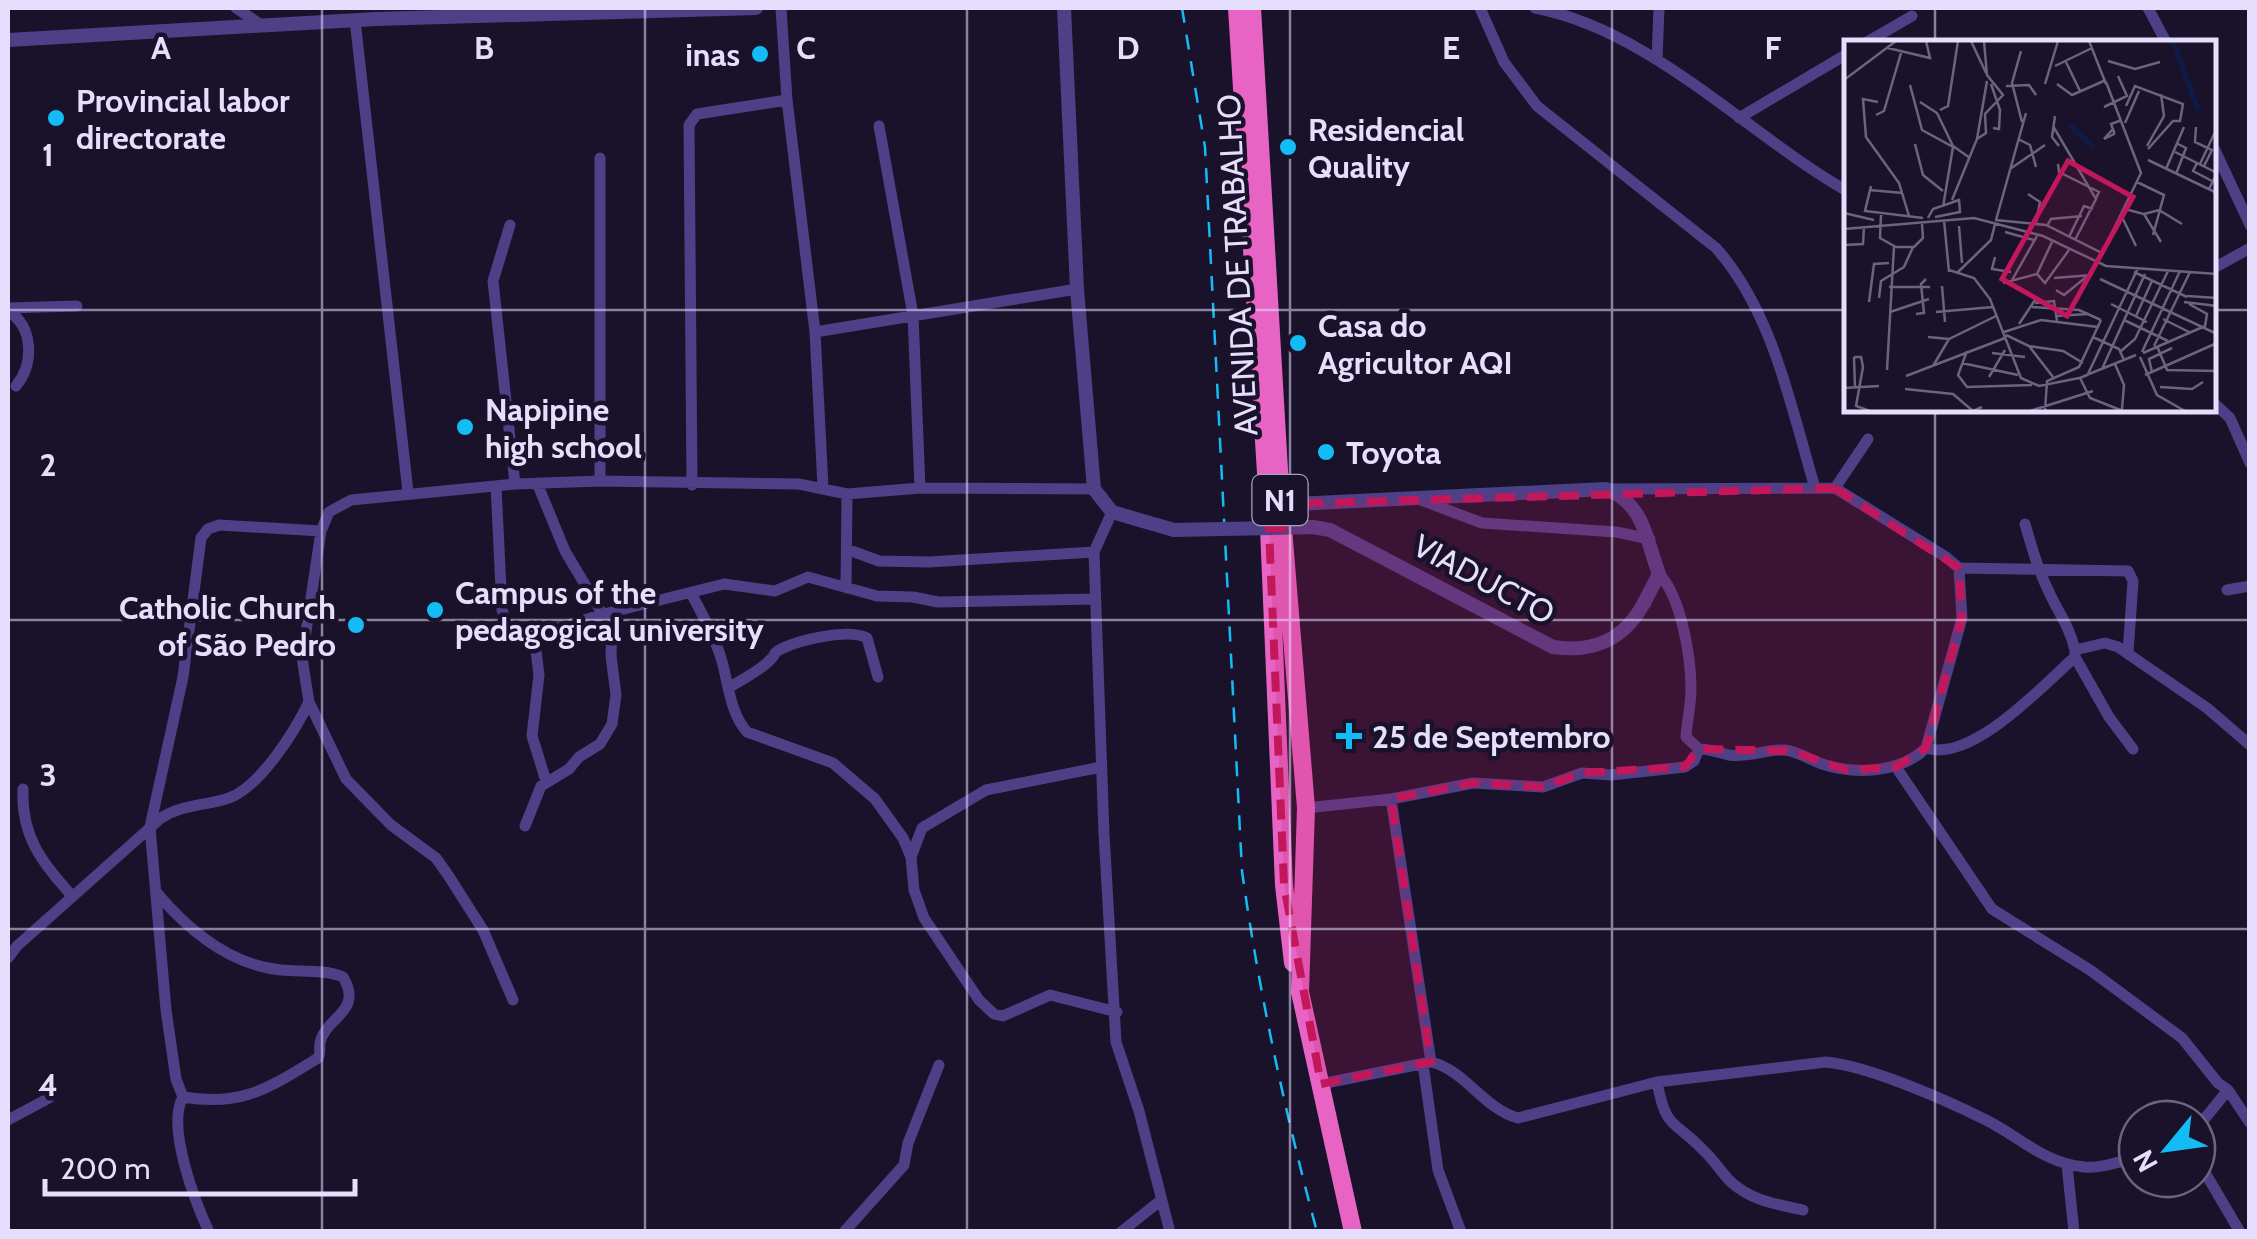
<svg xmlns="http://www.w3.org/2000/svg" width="2257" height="1239" viewBox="0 0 2257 1239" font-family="Cabin,sans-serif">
  <rect width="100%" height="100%" fill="#1a122b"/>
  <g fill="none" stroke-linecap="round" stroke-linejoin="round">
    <!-- minor -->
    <path stroke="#4d4087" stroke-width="11" d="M236 8 260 24
      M781 8 787 100 815 332 823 487
      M1480 8 1504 62 1537 106 1716 248C1773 312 1791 407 1815 488
      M1535 8C1651 30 1747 134 1847 191
      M2148 8 2166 42
      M355 20 408 492
      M1867 42 1912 16
      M1657 60 1659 8
      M1739 118 1847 54
      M879 126 913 315 920 488
      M2214 148 2250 225
      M600 158V481
      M510 225 493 281 515 484
      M2214 268 2250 248
      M8 308 77 306
      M8 311C34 327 34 364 16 386
      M815 332 1077 289
      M2214 403 2230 418 2250 463
      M692 485 689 125 697 114 787 100
      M496 486 502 610 508 627 534 635 604 614 724 584 775 591 808 577 877 596 913 597 938 602 1095 599
      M1835 488 1868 439
      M1610 489 1835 488 1946 557 1959 568 1962 618 1926 748C1901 773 1855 775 1822 764 1810 760 1797 751 1785 750 1767 749 1746 758 1729 755 1719 753 1711 749 1699 749L1686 737C1687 721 1691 705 1691 689 1691 657 1681 596 1659 574
      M1421 500 1482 523 1616 532 1650 539
      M1112 512 1094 552 1104 834 1116 1042 1139 1111 1170 1232
      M2025 524C2032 548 2038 570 2049 592 2059 614 2069 625 2075 650L2105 643 2118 647 2207 708 2250 745
      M849 550 879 561 929 562 1094 552
      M1959 568 2128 571 2133 581 2128 653
      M846 588 847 494
      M2227 590 2250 586
      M691 593C702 614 714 635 721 658 729 684 729 711 747 732L833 763 875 799 903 838 911 857 914 890 924 918 979 1000 994 1014 1003 1016 1050 995 1117 1012
      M534 635 539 675 532 736 546 781
      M2075 657 2109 717 2133 749
      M730 687C742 679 760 671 770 660 778 653 771 654 781 649 799 640 849 628 867 638L878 677
      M309 702 346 779 391 825 436 858 450 878 483 930 513 1000
      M1926 748C1972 763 2042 686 2075 657V650
      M1896 767 1992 909 2090 970 2182 1038 2218 1083 2228 1090 2250 1123
      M23 789C21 837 42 862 72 896
      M1391 799 1431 1062
      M1306 808 1391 799 1473 783 1543 787 1582 773 1611 775 1685 767 1694 761 1699 749
      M525 826 541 786 569 769 579 757 600 744 612 724 616 695 611 656 612 624 606 620 565 551 537 483
      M911 857 922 828 986 790 1101 767
      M157 893C189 931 230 965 281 970 302 972 324 969 343 977 364 1012 325 1017 320 1043 319 1048 321 1054 318 1058 269 1088 242 1107 183 1097
      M8 958 17 946 161 818C183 804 205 806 229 798 260 787 295 731 309 702L302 658 321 531 329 512 351 500 515 484 600 481 799 484 847 494 920 488 1094 489
      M1423 1064 1438 1170 1461 1232
      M1657 1082C1666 1131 1674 1119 1704 1151 1714 1160 1721 1172 1730 1181 1751 1201 1776 1204 1803 1210
      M1321 1084 1431 1062C1465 1070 1484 1109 1518 1118L1657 1082 1826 1062C1869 1066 1946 1100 1986 1120 2020 1137 2044 1163 2084 1167 2100 1169 2121 1161 2137 1157
      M8 1120 49 1098
      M2197 1128 2228 1090
      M2197 1159 2240 1232
      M2067 1165 2074 1232
      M209 1232C195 1202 166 1126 183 1097L176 1079 166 1010 150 827 183 677 201 538 208 529 219 525 321 531
      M844 1232 904 1165 908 1143 939 1065
      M1121 1232 1160 1201"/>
    <!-- tertiary -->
    <path stroke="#4d4087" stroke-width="14" d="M1064 8 1077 289 1094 489 1112 512 1174 530
      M8 40 376 19 756 8
      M1274 505 1606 489C1645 504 1646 540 1659 574L1644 603"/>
    <!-- trunk -->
    <path stroke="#e864c4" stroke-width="18" d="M1237 8 1268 505 1284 885 1293 963
      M1252 8 1281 504 1306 808 1300 992 1353 1232"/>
    <!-- rail -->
    <path stroke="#13bcf4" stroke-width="2.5" stroke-dasharray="15 12" stroke-linecap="butt" d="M1182 8 1205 147 1242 871C1259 993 1285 1112 1317 1232"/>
    <!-- tertiary-bridge -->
    <path stroke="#4d4087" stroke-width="14" d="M1174 530 1313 527 1330 530 1553 647C1594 653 1624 640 1644 603"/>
  </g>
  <!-- marked area -->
  <path fill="#c2185b" fill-opacity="0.2" stroke="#c2185b" stroke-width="8" stroke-dasharray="20 12" stroke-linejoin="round" d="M1835 488 1959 568 1962 618 1926 748 1896 767 1846 770 1791 751 1698 749 1685 767 1582 773 1543 787 1473 783 1391 799 1431 1062 1321 1084 1284 885 1269 528H1283L1281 504Z"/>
  <!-- grid -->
  <path fill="none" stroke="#e6defd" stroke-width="2.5" stroke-opacity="0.55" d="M322 8V1232M645 8V1232M967 8V1232M1290 8V1232M1612 8V1232M1935 8V42M8 310H1847M2214 310H2250M1935 410V1232M8 620H2250M8 929H2250"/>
  <!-- markers -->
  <g fill="#13bcf4" stroke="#1a122b" stroke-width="4">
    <circle cx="760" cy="54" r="10"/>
    <circle cx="56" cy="118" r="10"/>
    <circle cx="1288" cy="147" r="10"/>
    <circle cx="1298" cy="343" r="10"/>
    <circle cx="465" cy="427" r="10"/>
    <circle cx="1326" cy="452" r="10"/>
    <circle cx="435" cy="610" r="10"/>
    <circle cx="356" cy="625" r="10"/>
    <path d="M1344 721h10v10h10v10h-10v10h-10v-10h-10v-10h10z"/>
  </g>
  <g text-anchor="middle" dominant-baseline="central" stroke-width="9" stroke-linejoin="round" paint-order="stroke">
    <!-- shield labels -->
    <rect fill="#1a122b" stroke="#a9a1be" stroke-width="2.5" x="1252.5" y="475" width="55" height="50" rx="8"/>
    <g font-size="30" font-weight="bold" fill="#e6defd">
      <text x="1280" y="500">N1</text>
    </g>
    <!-- poi labels -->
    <g font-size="32" font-weight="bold" fill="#e6defd" stroke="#1a122b" text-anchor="start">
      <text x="740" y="54" text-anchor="end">inas</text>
      <text x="76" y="100">Provincial labor<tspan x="76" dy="37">directorate</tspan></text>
      <text x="1308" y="129">Residencial<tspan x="1308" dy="37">Quality</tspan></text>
      <text x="1318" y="325">Casa do<tspan x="1318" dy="37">Agricultor AQI</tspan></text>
      <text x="485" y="409">Napipine<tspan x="485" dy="37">high school</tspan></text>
      <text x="1346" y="452">Toyota</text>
      <text x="455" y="592">Campus of the<tspan x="455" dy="37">pedagogical university</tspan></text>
      <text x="336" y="607" text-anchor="end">Catholic Church<tspan x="336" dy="37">of São Pedro</tspan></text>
      <text x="1372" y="736">25 de Septembro</text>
    </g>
    <!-- street labels -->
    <g font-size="32" fill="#e6defd" stroke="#1a122b">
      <text transform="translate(1237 265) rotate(-93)">AVENIDA DE TRABALHO</text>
      <text transform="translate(1484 579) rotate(28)">VIADUCTO</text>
    </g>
  </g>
  <!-- overview -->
  <g transform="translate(1844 40)">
    <rect width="372" height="372" fill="#1a122b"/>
    <path fill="none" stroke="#0e1a48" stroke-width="5" d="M329 1 354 70M226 85 249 107"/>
    <path fill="none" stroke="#6c647f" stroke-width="2.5" d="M127 1 142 33M245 1 262 44M44 8 86 18 82 1M177 11 168 43 178 82M221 20 236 51M264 21 291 29 316 22M211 26 248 8M0 40 52 1M147 44 156 70 155 89 149 88M201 44 214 1M213 44 228 55 262 40M66 45 78 90 109 107 99 167M162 46 185 45 192 55M34 62 19 59 22 97 55 143 65 176M76 62 93 73 109 106 126 118M282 66 291 46 339 64 336 81H329L304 109M260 67 283 56 274 36M96 70 104 66 114 1M32 75 40 71 57 13M211 76 208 97 215 106M281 83 295 51M209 86 252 159 231 200M352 87 351 102 368 110 360 126M269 89 260 99 270 94V92L267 84 278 80M133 99 142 93 141 74 159 55 143 35 140 1M174 99 186 105 192 127M71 104 79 135 99 151M303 106 320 76 317 54M331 112 373 133 365 149M304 120 373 153M353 123 349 131 368 141M214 124 215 132 255 152 252 158M356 124 372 90M166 129 201 105M322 129 340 87M332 134 342 108 334 104M293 142 320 155 309 195M27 146 21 171 79 178M25 150 59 153M184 154 196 162 192 183M108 160 133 99 143 41M281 169 300 174 317 202M0 173 30 180M300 174 315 170 338 184M37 175 36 198 52 207H70L79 198 78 184M278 177 292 206M84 178 89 169 115 160 116 172 91 177M100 180 105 232M151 180 202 185 258 213 297 133 262 42M152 180 182 73M115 186 118 223M203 186 207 179 238 176M0 189 130 178 199 196 262 226 373 234M161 192 190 200M225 197 240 166 249 169M208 202 193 234 201 243 225 210M0 205 19 204 20 187M151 217 148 229 167 232M105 230 130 238 146 259 177 338 195 346 235 338M290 232 343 257M113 233 147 200 151 184M210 238 248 235M256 239 373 294M167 242 193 196M159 243 193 234M98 246 101 282M45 247H86M212 250 220 255 246 234M343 256 373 258M35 258 37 241 60 227 69 207M25 262 30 224 45 223M340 262 373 266M191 263 210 261 213 281M267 264 303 282M188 267 235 270 257 280M46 272 85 259M92 272 149 267M72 274 80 273 77 244 82 239M213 276 243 274M292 276 308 241M319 279 347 293M280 280 324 301M175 284 193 257M160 292 197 280 254 287M162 295 185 306 209 337M84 297 105 299 152 276M249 297 275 309 280 320M185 306 219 311 239 323M310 306 346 232M313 306 323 330 373 331M123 311 114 335 123 347 188 345M277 311 291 299 324 231M298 312 336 231M148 313 181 317M299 313 361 286 363 274 345 264M10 317H17L19 327 12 366 26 371M10 317 11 348M296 317 313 355 341 371M118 323 174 335M271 324 280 345 278 369M89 326 105 299M258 329 301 234M43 330 50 206M308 332 305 319 328 308M245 334 292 315M243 335 236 338 246 358 279 371M301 335 373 303M62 336 161 298M243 336 294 228M145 337 161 310M316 347 348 349 359 342M0 348 35 346M61 349 109 354 129 371 138 367M186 371 249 351M201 371 203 341 235 327 257 280"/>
    <path fill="#c2185b" fill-opacity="0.15" stroke="#c2185b" stroke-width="5" d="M224 121 289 157 223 276 158 239Z"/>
    <rect width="372" height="372" fill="none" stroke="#e6defd" stroke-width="5"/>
  </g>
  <g font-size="32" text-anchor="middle" font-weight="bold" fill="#e6defd" stroke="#1a122b" stroke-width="9" stroke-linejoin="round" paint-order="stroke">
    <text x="161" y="59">A</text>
    <text x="484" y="59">B</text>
    <text x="806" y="59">C</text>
    <text x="1128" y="59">D</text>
    <text x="1451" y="59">E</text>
    <text x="1773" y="59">F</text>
    <text x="48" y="166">1</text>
    <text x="48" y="476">2</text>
    <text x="48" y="786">3</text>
    <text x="48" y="1096">4</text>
  </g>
  <!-- border -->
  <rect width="2257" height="1239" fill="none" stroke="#e6defd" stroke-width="20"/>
  <!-- north arrow -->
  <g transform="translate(2167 1149) rotate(241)"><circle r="48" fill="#1a122b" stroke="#6c647f" stroke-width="2.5"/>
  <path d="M0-8L18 38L0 25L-18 38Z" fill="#13bcf4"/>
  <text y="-15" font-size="28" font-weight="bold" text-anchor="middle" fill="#e6defd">N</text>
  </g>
  <!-- scale -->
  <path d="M45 1179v15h310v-15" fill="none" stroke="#e6defd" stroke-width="5"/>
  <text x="60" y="1179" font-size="30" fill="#e6defd" stroke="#1a122b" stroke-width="8" paint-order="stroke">200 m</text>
</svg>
